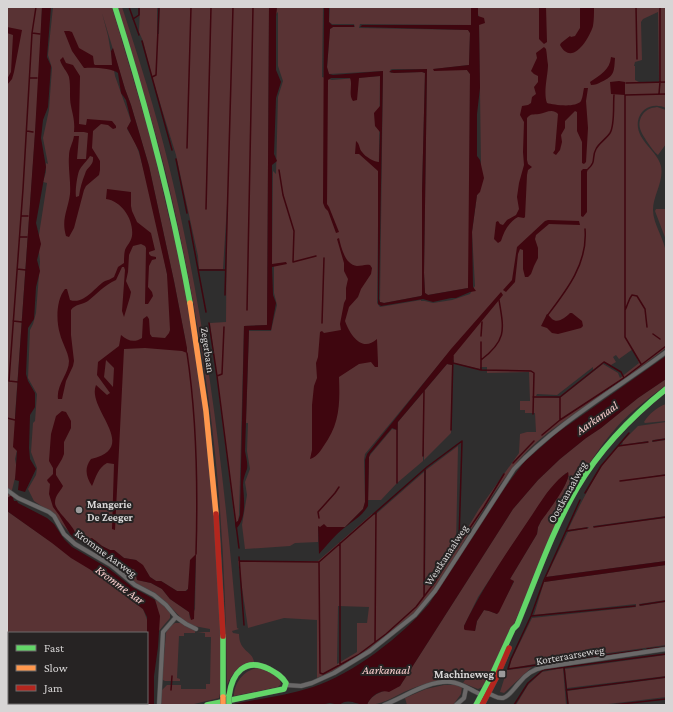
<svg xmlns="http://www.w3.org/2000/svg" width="673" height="712" viewBox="0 0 673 712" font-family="'Crimson Pro',serif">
  <rect width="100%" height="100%" fill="#2f2e2e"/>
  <!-- green -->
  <path fill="#593334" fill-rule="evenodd" d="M7 7H42L39 79 15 416 17 450 15 459 17 470 11 494 12 495 8 499 7 498Z
    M53 7H112L151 139 170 222 179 248 199 371 210 470 217 560 220 632 221 689 219 698 190 705H161V691L167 685H181V689H206V684H210L211 637H205V633L197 632H210V629L194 626 185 622 166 602 155 593 137 584 124 572 100 555 112 559 123 568H133L135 570 137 580 151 583 162 589 170 599 189 612 190 619 195 609 196 555 188 589 184 592 177 591 161 581H156L150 577 145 569 136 560 124 558 114 550H110L102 546 95 540H76L53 514 34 501 28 489 36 475 37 468 31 452 33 423 35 421 37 394 28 378 30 330 33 324 36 313 40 262 38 241 47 183 43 182 46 172V163L48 164 43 138 49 110 52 68 48 55ZM102 13 125 89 131 105 149 166 174 281 185 338 187 353 169 287 167 274 153 203 139 153 135 142 127 129 131 121 115 76 108 36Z
    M117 7H122C139 59 156 112 169 166 206 317 224 473 237 628L239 629 232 631 233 633 239 634C239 652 253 651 254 662 239 664 233 672 227 685 226 607 223 530 215 453 207 374 193 295 176 217 161 146 139 77 117 7Z
    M140 7H157V34H159L160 7H269L267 325 244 326 239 515 238 521 235 523 210 323 226 322 227 205 223 269H199L198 256 176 155 152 77 143 41 139 32Z
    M277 7H323L322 77 332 80 380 76 377 303 380 307 421 300V301H425L433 303 452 300 470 294 475 286 472 232 477 195 478 194 481 165 479 17 478 14V7H666V108C654 102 640 108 638 121 635 140 657 150 661 166 664 182 653 195 653 210 653 225 665 239 666 254 667 264 666 274 666 284 666 305 666 327 666 348 645 364 624 380 603 395 574 415 542 433 519 460 494 490 474 525 454 558 443 575 432 593 419 608 392 638 354 662 317 678V620L284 618 248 628 238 561H318L372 514 375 515 424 472V596L422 599 425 595 426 470 458 446 456 547 479 509 519 453 520 434 527 432H536L535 413H525V410H520V401H530L529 372 487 373V367H480V369L454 363V360L445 357 365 454 364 460 365 502 363 509 345 527H318V542L295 543 290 546 245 549 242 525 247 495 245 482 250 469 247 451 248 423H246L249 331H271L277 305 274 293V264H272L273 171 276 174 278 97 283 81 278 66V12L276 14ZM658 12 659 82H639L635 80V66H634L635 62 642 60 641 22 643 19ZM633 349 639 363 620 378 618 373 603 364 560 398 536 396 537 394 557 395 593 367V370L604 362 611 365 616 362 613 357 616 355 619 359ZM338 606 369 607 367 623H357V652L337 664Z
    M330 7H471V25L360 24 359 28 468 30 470 33 469 65 434 69V70H467L470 74 469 286 468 288 428 295 425 293 424 273 427 69H392L390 70 391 73 422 72 425 73 422 192V295L421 296 384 303 380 302 383 71 329 74 327 68 330 29 333 27H355L354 24H332L329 22Z
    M657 107 666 110V144L658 155C654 152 651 147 648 143 642 134 635 125 643 114 647 109 651 108 657 107Z
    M656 209H666V240L655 211Z
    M447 364 452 365 451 433 424 460V398L423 461 397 483 381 500H368L369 457 371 454 392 429 397 430V461L398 422Z
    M666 379V385C646 400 626 415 610 435 575 478 555 529 534 579 518 615 502 651 485 686L478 689 463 683 465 680C444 678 424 683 404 692 392 698 381 705 367 705 372 692 388 690 400 686L513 509 538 480 560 459 586 438 601 428 638 398ZM566 473 569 476 564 487 541 521 538 527 537 534 510 579 514 582 497 614 489 611 484 610 477 621 475 631 464 626 478 597 513 544 548 492Z
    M666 404V421L645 423 644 422C649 414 657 407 666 404Z
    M666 422V438L653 440 652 441V442L666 440V474L619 482 666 475V516L593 526V527L666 518V561L546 577 568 532 589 528 588 527 568 530C575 515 606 450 620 446 629 443 639 444 648 443V441L622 445 623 441 638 426Z
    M7 511 91 570 143 609 149 625 147 633H9V703H143V705H7Z
    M666 565V600L639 604 640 606 666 602V645L544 662 509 669 511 661 532 618 636 607V604L534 615 544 582Z
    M155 600 160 601 170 613V618L158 632 157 606Z
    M175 623H181L195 631V633H184V636H179L177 678 180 679V681H165L163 680 162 678 166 633 168 628Z
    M666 655V676L567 688 565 669Z
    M532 667 504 693 500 692 507 670Z
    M257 668 267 670 279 678 281 684 278 687 234 696C234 683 244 670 257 668Z
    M563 668 566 705H516L528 685 542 672Z
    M666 678V697L600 705H569L567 691Z
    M444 685H456L462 687 461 694 453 705H407L405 698 426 689Z"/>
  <!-- water -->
  <path fill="#3f060f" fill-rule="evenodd" d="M42 7H51L47 57 51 66 48 107 43 120 41 138 46 167 36 223 41 244 37 260 40 271 36 287 34 319 28 328 26 374 28 381 35 393V407L30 415 29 448 30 459 36 469 25 492 18 490 19 481 15 480 17 451 13 447 35 132Z
    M269 7H277L276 16V70L281 82 276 98 274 154 277 161 272 165V264L286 262 287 264 272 267 273 295 276 303 271 330H249L245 451C246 457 248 463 247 469 245 474 243 479 243 485 244 499 247 518 236 529L235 523 238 521 240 515 244 326 267 325Z
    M324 7H329V22L332 25H354V27H333L330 29 327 67 329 74 333 75 383 71 379 299 380 302 384 303 421 296 422 295V192L425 73 422 72 394 73 389 72 392 70 427 69 424 273 425 293 428 295 468 288 470 74 467 70 434 71 433 69 469 65 470 33 468 30 360 27 362 25H471V7H478V16L484 18 485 23 479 25 480 88 477 114V156L480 160 484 178 480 192 477 195 472 232 473 287 476 291 470 292 456 298H451L433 302 423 299 381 306 378 304V171L359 154H355L356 141C360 144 359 149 362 152 365 157 375 162 379 162L380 132 375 126 374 113 380 106V76L359 78 357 100 353 101C348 94 353 85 350 78H331L328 80 327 204 329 207 339 232 336 233 328 211 325 208 323 203Z
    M539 7H546L547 42 544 44 539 39Z
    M580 7H594C594 13 594 20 593 26 589 39 572 67 560 45L561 43 570 36 571 37 575 36 580 28Z
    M7 27 22 30 14 72 12 79 7 85V79L11 72 13 35 7 33Z
    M64 31H69L72 32 79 48 93 56 94 64 95 65H112L111 51 113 48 125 89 131 105 149 166 174 281 187 348V353L182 351 145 348 124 349 115 530 112 529 114 464 107 463C98 468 96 477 92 486 86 477 84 468 91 459 141 447 86 409 96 385L107 395 110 393 97 375 98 362 119 346 121 335C128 341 134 343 142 338L143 319 147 316 149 319 150 334 152 337 165 338 169 333 170 330 167 274 139 151 127 128 131 121 126 100 121 93 118 73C113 68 92 67 84 68L72 51ZM106 360 114 368 113 387 104 377Z
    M544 47 546 49C547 54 547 59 548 65 548 75 543 93 547 103 554 105 576 108 581 101 583 97 583 92 584 88H588L586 101 588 128 586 162 584 164 582 163V142L577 131V112L575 111 565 121V128L561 135 562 142 560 150 556 155 553 153 555 150 558 114C552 108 546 113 539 114 533 115 531 113 527 118V160L528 164 532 167 528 170 527 175 525 217 524 218 518 217C509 222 504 231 501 241L498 243 494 239 496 222 498 221 500 224 503 225 507 220 516 215 519 209 517 197 519 183 524 165 523 152 524 122 520 115 522 106 528 105 531 103 532 97 536 94 534 87 538 82V76L534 74 531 71 537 58 536 53Z
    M63 57 66 63 73 65 80 76 79 124 86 125 87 119 112 121 116 126V128L113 129 108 125 101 124 93 131 92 148 100 161V170L99 175 86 186 84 190 74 228 69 237 66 236C61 219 68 210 70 194 71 182 68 169 69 156 69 148 73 143 74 136H79L77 159H86L88 133 84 132H74C75 121 73 116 71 106 69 97 71 87 69 77 67 71 62 67 60 60ZM90 156 93 157C94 166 87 166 85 174 82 181 80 189 79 196L76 197C75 191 77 177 79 171 81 166 87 161 90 156Z
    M611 57 615 58C614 71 615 76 601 82 598 84 595 85 591 85L590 82C600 75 610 70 611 57Z
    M619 81 625 82V95L611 94 610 82Z
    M583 169H588L587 172V212L583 217 581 216V171Z
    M107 189 131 192V206L132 211 137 222 151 233 155 250 149 252V254L151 256 156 257V259L152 260 149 266 148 287 152 292 153 296 148 304H145L146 248 145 246 141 244 133 246 129 255 128 272 126 281 131 292 130 297 124 317 122 311 125 270 124 267H122L116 280C103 286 98 293 88 301 82 305 75 304 71 310V335L74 361 73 366 66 381 62 399H58C56 385 69 374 69 361 68 351 62 343 60 334 56 321 56 300 65 289H67L70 300C84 305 95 287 105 281 108 280 111 279 114 277L118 267 124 263C124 259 124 254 125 250 127 245 131 242 132 236 134 220 122 201 106 199Z
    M548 220 579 221 580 225 549 224 536 235 535 239 538 248V258L534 266 531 274 528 277H525L523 269V250L520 249 518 254 515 282 506 292 503 290 512 280 517 247 545 221Z
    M339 238C341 247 345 265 357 266 362 266 365 264 370 265L372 268 371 274 361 289 358 297 349 307 345 321C350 335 362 353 377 339L378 363V367H375L371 362 359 364 339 377C340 404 340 424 323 447 319 453 316 457 310 459L312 450V405L314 386 317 378 316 363 318 357 320 332 322 331 324 333 341 330 340 324 344 303 346 299V288L348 279 344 271V263L337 239Z
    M501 292 503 295 499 300 453 356 452 365 447 364 397 423V430L392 428 370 454 369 457 368 506C362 516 353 521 344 528 335 535 327 545 319 554L318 526 320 527 324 524 327 527H345L363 509 365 502V460L367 454 451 349Z
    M570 313H572L582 321 583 326 581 328 558 334 552 333 547 328 541 326 547 314C549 315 550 317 552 319 558 324 566 317 570 313Z
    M666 356V379L638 398 601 428 586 438 560 459 538 480 513 509 400 686 389 692C380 689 370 697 367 705 356 705 349 697 339 705L330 703 325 704 324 705H229C257 699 285 696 313 687 353 674 402 636 429 604L500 494 524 462 557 433Z
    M62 411 66 412 71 421V428L64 442V454L62 459 56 469V475L63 486C60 492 55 495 55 503 55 512 80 529 76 540L70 534 59 515 53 507 49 494 50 484 48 482 47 480 53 474V468L49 461 51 434 56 416Z
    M568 472C572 481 547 513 541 521L538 527 537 534 510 579 514 581 499 612 497 614 489 611 484 610 477 621 475 631 465 630 464 629V626C482 589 505 555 528 521 539 505 551 483 568 472Z
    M12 495 14 501H17L18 503 47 518 54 524 64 539 72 547 108 568 132 587 152 598 155 600 160 616 158 647 154 676V705H142V703H147V617L143 609 91 570 71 558 52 543 7 511V498Z
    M92 538 102 546 110 550H114L124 558 136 560 143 565 150 577 156 581H161L177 591H186L188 589 190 560 196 554 194 619 191 620 189 612 170 599 162 589 151 583 137 580 135 570 133 569 123 568 112 559 100 555 88 546 89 539Z
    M666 561V565L544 582 546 577Z"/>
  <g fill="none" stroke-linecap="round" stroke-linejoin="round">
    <!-- stream -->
    <path stroke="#3f060f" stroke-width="1.5" d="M129 7 139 35
      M636 7 637 59
      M133 19 139 15V7
      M32 33 40 34
      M142 41 172 150
      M152 77 156 75 159 7
      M30 78H37
      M626 83 666 82
      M659 94 660 82V7
      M27 131 33 132
      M187 148 191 7
      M176 159 187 213
      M588 169C597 161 591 158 596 149 599 143 606 139 610 133 615 125 613 105 614 95
      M279 170 283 195 294 231 293 262 316 256
      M206 209 211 7
      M21 216H28
      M189 221 206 312
      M20 237H27
      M17 269 26 270
      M198 270H225
      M225 295 233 7
      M247 310 253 7
      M625 310C628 305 628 300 632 295L637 296 645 309 647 327
      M547 316C567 290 588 263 585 229
      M13 321 22 322
      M209 323 217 376 239 548
      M322 323 324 258
      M653 334 660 339
      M481 336 482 322
      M481 342V370
      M187 353C197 419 198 488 196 554
      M481 360C507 340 504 330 499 300
      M453 363 481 370 531 371 534 373 533 414
      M641 364 625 337V95L666 94
      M217 376 222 374 224 327
      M624 378 666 346
      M18 382 9 381 10 367 23 189 32 33 36 7
      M533 397H560L604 362 621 372 624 378 560 420 542 435
      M560 398V420
      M7 418 15 420
      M451 430 453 356
      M653 441 666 439
      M618 446 648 442
      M423 456 424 391
      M513 463 534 441
      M620 481 666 475
      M397 483V422
      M585 493 601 466 629 433
      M580 500 544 580 531 616 511 659 508 669 642 650
      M319 518 318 512 335 493 339 487
      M594 527 666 517
      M566 531 587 528
      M463 538 484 507 504 474
      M239 557 244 625
      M240 561 319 562 320 673 323 674 358 655 386 634 416 607 435 582 454 551
      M319 562 427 467 462 441 459 540
      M424 596 425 470
      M640 605 666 601
      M531 616 635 606
      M375 642 376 512
      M647 649 666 647
      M340 665V543
      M564 667 568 705
      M171 690 172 676
      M566 690 666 677
      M514 705 528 683 543 670 666 654
      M612 705 666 699"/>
    <defs>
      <path id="street" d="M7 490 18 498 49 512 54 516 64 534 75 544 111 565 135 585 154 595 166 605 176 617 186 624 196 629
        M286 685 301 686 312 683 334 673 370 651 415 615 435 591 514 469C558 422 615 390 666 352
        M159 705 163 632 176 617
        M384 705C405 697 428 680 451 682 462 683 470 690 480 694 483 695 486 693 489 694 494 695 497 699 503 698 510 696 514 688 519 683 526 674 533 669 544 667L666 649
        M456 705 464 698 466 688"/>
      <path id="fast" d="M115 7C146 105 172 203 190 303
        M223 636V697
        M207 705 284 689 286 683C282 676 276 673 269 669 245 657 232 673 229 696
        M476 705 492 675 513 629 517 625C536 579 552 531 577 488 600 449 631 417 666 389"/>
      <path id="slow" d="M190 303 206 411 216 514"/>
      <path id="jam" d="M216 514 223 636
        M482 705 497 676 509 648"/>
    </defs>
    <!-- street casing -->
    <use href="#street" stroke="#4a4949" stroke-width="5"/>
    <!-- fast casing -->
    <use href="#fast" stroke="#4a4949" stroke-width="6"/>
    <!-- slow casing -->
    <use href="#slow" stroke="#4a4949" stroke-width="6"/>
    <!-- jam casing -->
    <use href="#jam" stroke="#4a4949" stroke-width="6"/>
    <!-- street -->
    <use href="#street" stroke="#6a6868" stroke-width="4"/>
    <!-- fast -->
    <use href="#fast" stroke="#63d668" stroke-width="5.5"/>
    <!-- slow -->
    <use href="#slow" stroke="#ff974d" stroke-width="5.5"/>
    <!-- jam -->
    <use href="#jam" stroke="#b3261e" stroke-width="5.5"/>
    <defs>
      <path id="fast-bridge" d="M229 696V705"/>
      <path id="slow-bridge" d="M223 697V705"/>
    </defs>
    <!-- fast-bridge casing -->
    <use href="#fast-bridge" stroke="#4a4949" stroke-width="6" stroke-linecap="butt"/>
    <!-- slow-bridge casing -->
    <use href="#slow-bridge" stroke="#4a4949" stroke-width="6" stroke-linecap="butt"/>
    <!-- fast-bridge -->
    <use href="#fast-bridge" stroke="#63d668" stroke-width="5.5"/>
    <!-- slow-bridge -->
    <use href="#slow-bridge" stroke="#ff974d" stroke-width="5.5"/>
  </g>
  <!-- markers -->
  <g fill="#9c9b9b" stroke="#262323" stroke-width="1.5">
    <circle cx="79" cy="510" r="4"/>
    <rect x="498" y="670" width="8" height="8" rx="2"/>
  </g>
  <g text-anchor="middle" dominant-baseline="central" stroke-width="4" stroke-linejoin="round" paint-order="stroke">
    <!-- street labels -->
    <g font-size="11" fill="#d7d5d5" stroke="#262323">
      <text transform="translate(208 350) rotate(82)">Zegerbaan</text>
      <text transform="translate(567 492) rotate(-61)">Oostkanaalweg</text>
      <text transform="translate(106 553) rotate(36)">Kromme Aarweg</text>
      <text transform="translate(446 555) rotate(-57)">Westkanaalweg</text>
      <text transform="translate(570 655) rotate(-10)">Korteraarseweg</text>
    </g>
    <!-- poi labels -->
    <g font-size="11" font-weight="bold" fill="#d7d5d5" stroke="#262323" text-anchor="start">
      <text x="87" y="504">Mangerie<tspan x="87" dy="13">De Zeeger</tspan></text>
      <text x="494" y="674" text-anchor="end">Machineweg</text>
    </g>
    <!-- water labels -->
    <g font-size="12" font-style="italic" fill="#f9cecd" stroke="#262323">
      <text transform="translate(597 418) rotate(-35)">Aarkanaal</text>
      <text transform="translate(120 585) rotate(36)">Kromme Aar</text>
      <text x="386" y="670">Aarkanaal</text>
    </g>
  </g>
  <!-- border -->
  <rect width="673" height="712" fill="none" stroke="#d7d5d5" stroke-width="16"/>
  <!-- legend -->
  <rect x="8" y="632" width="140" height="72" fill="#262323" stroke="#6d6a6a"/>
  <rect x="16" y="645" width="20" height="6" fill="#63d668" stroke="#6d6a6a"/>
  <text x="44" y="652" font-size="12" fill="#d7d5d5">Fast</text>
  <rect x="16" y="665" width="20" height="6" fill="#ff974d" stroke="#6d6a6a"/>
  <text x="44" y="672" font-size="12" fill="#d7d5d5">Slow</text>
  <rect x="16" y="685" width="20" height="6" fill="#b3261e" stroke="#6d6a6a"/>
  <text x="44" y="692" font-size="12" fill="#d7d5d5">Jam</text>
</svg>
